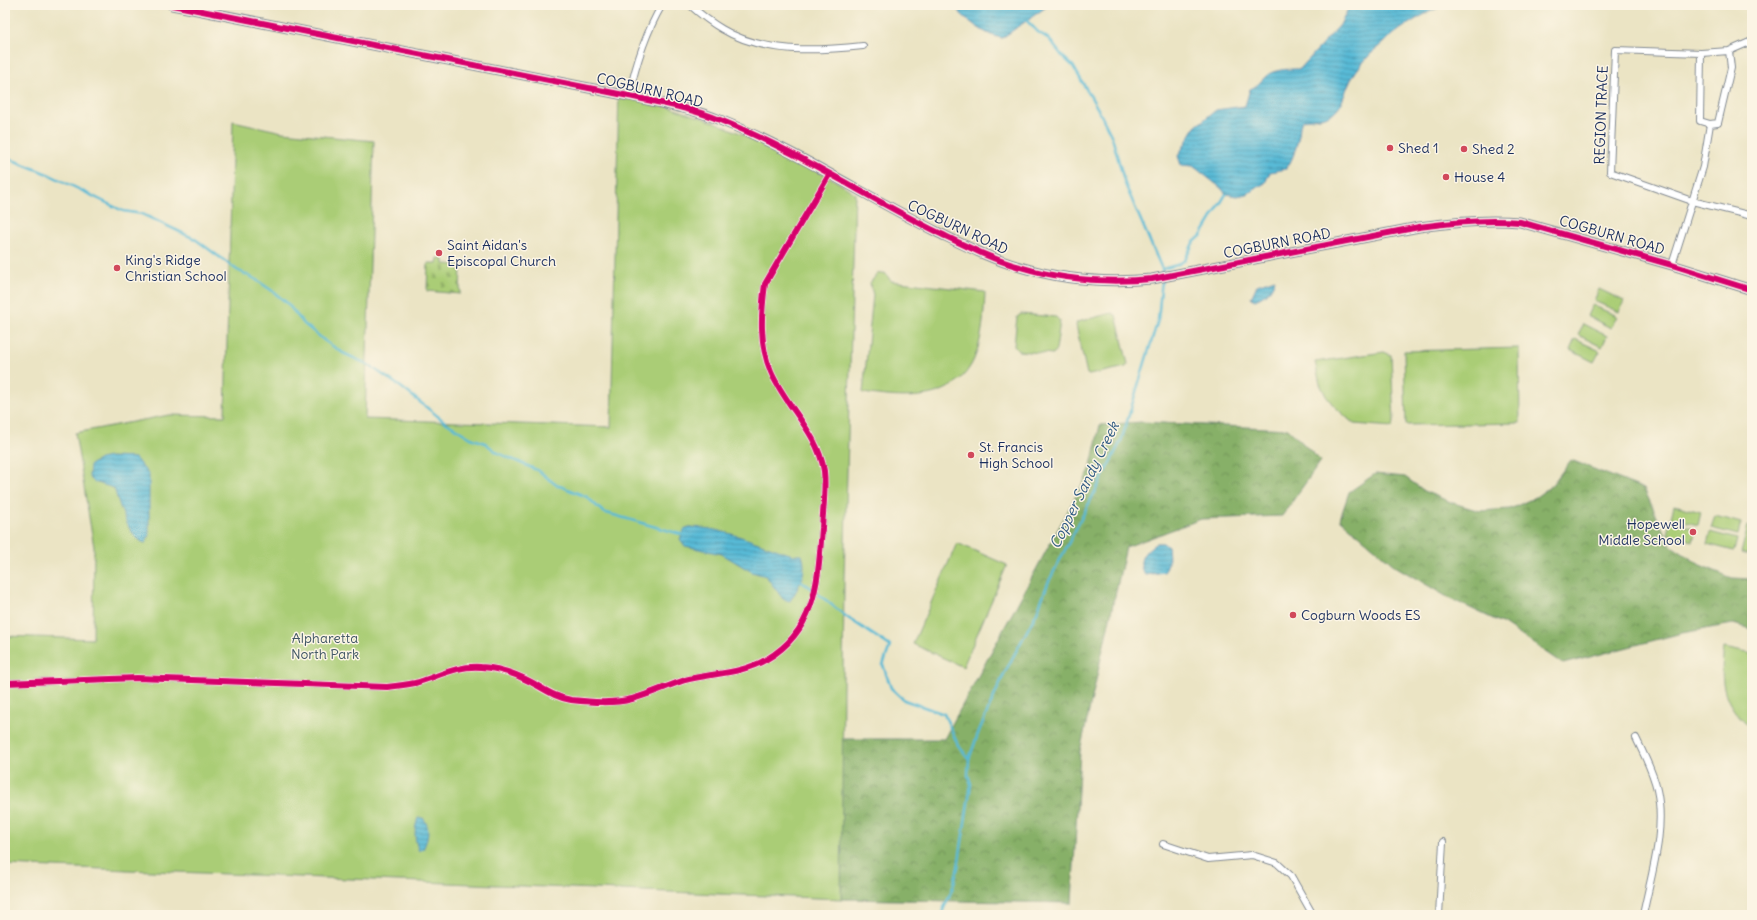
<svg xmlns="http://www.w3.org/2000/svg" width="1757" height="920" viewBox="0 0 1757 920" font-family="Delius,sans-serif">
  <defs>
    <pattern id="forest-crowns" width="20" height="18" patternUnits="userSpaceOnUse"><rect width="20" height="18" fill="#87b067"/><path d="M2 6a3 3 0 1 1 6 0M12 15a3 3 0 1 1 6 0" fill="none" stroke="#6e9058"/></pattern>
    <pattern id="cemetery-stones" width="16" height="16" patternUnits="userSpaceOnUse"><rect width="16" height="16" fill="#aacd76"/><path d="M2 7V4a2 2 0 0 1 4 0v3zM10 15v-3a2 2 0 0 1 4 0v3z" fill="#92b068"/></pattern>
    <pattern id="water-rules" width="6" height="5" patternUnits="userSpaceOnUse"><rect width="6" height="5" fill="#58bad6"/><path d="M0 2.5h6" fill="none" stroke="#4898b1"/></pattern>
  </defs>
  <rect width="100%" height="100%" fill="#fcf5e5"/>
  <filter id="ink" filterUnits="userSpaceOnUse"><feTurbulence type="fractalNoise" baseFrequency=".025" numOctaves="2"/><feDisplacementMap in="SourceGraphic" scale="8" xChannelSelector="R" yChannelSelector="G"/><feConvolveMatrix kernelMatrix="1 2 1 2 8 2 1 2 1" color-interpolation-filters="sRGB"/></filter>
  <filter id="wash" filterUnits="userSpaceOnUse"><feTurbulence type="fractalNoise" baseFrequency=".012" numOctaves="4" result="noise"/><feDisplacementMap in="SourceGraphic" scale="16" xChannelSelector="R" yChannelSelector="G"/><feGaussianBlur stdDeviation="0.9" result="paint"/><feColorMatrix in="noise" values="0 0 0 0 0 0 0 0 0 0 0 0 0 0 0 0 0 1.4 0 .05"/><feComposite in="paint" operator="in"/></filter>
  <g filter="url(#wash)">
    <rect width="100%" height="100%" fill="#ebe4c4"/>
    <!-- forest -->
    <path fill="url(#forest-crowns)" stroke="#517062" d="M1142 422 1288 429 1321 461 1282 516 1201 519 1126 547 1080 751 1072 903 841 899 842 739H944L1090 470 1100 425Z
      M1571 460 1644 489 1670 545 1700 565 1732 578 1752 579V629L1733 624 1682 633 1563 664 1504 624 1449 598 1395 566 1340 519 1349 492 1375 474 1405 477 1426 492 1453 503 1480 511 1510 509 1536 497 1551 486Z"/>
    <!-- cemetery -->
    <path fill="url(#cemetery-stones)" stroke="#627e6a" d="M438 258 444 259V264L461 265 460 294 427 291 428 263H437Z"/>
    <!-- park -->
    <path fill="#aacd76" stroke="#627e6a" d="M619 90 714 122 799 158 855 193 844 578 841 899 5 865V636L93 639 94 547 75 433 169 415 225 416 233 121 282 132 374 141 365 419 611 427Z
      M885 273 891 281 985 292C984 314 983 338 974 359 954 404 903 399 863 393L873 295 870 283 877 274Z
      M1599 289 1624 301 1619 312 1594 301Z
      M1592 305 1617 316 1611 328 1587 316Z
      M1112 313 1116 315 1128 364 1126 367 1089 375 1087 374 1076 325 1077 322Z
      M1021 314 1056 317 1060 321 1056 350 1053 354 1018 351 1014 346 1017 317Z
      M1583 324 1607 336 1602 347 1578 335Z
      M1575 339 1600 351 1594 362 1570 350Z
      M1519 348 1520 423 1406 425 1404 351Z
      M1384 352 1391 355 1394 422 1393 427 1354 424 1334 406 1326 396 1320 384 1315 362Z
      M1674 505 1701 512 1698 525 1671 518Z
      M1715 516 1741 523 1738 535 1711 528Z
      M1670 521 1696 529 1693 541 1667 534Z
      M1748 526 1752 527V556L1741 553Z
      M1710 532 1737 539 1734 551 1707 544Z
      M957 543 1007 565 963 667 913 644Z
      M1724 648 1752 654V729C1723 705 1719 683 1724 648Z"/>
    <!-- water -->
    <path fill="url(#water-rules)" stroke="#3a749a" d="M952 5H1049L1002 38C983 35 965 18 952 5Z
      M1350 5H1446C1415 15 1370 48 1353 76 1345 87 1345 102 1335 111 1328 119 1314 118 1303 120 1299 125 1300 129 1299 135 1296 147 1294 158 1286 169L1270 172 1265 183 1247 194 1237 196 1226 194 1221 188 1193 166 1181 165 1178 156 1195 127 1216 110 1245 106 1250 89C1258 86 1259 83 1265 77 1273 69 1288 69 1300 69L1340 25Z
      M1275 279C1272 290 1265 296 1255 300L1251 298 1257 285Z
      M110 457 135 458 149 475V535L146 543C129 541 119 503 114 488L94 482 89 477 90 465 100 459Z
      M689 527C726 528 758 544 793 555H802C808 572 799 587 790 601L783 599 766 576 752 572 722 554 685 546 680 539 684 530Z
      M1157 543H1163L1168 547C1169 556 1170 565 1164 572L1145 575C1135 561 1145 550 1157 543Z
      M418 818H423C431 828 428 839 423 849L419 851C414 840 414 829 418 818Z"/>
    <g fill="none" stroke-linecap="round" stroke-linejoin="round">
      <!-- stream -->
      <path stroke="#58bad6" stroke-width="2.5" d="M1026 20 1038 32 1049 39 1063 57 1073 66 1099 111 1112 137 1125 184 1162 269V274
        M5 157 50 175 123 211 142 214 195 239 237 270 255 279 271 290 287 303 304 324 325 341 343 353 367 364 401 387 445 422 471 438 485 443 498 453 539 471 555 484 587 497 603 512 684 535
        M1162 269 1177 265 1185 260 1193 243 1201 236 1226 194
        M798 580 811 588 848 618 890 646 883 665 891 688 904 700 944 714 958 745 969 759
        M941 915 953 887 958 867 971 784 968 775 969 759 979 731 1004 674 1037 612 1048 583 1121 441 1158 320 1162 279"/>
    </g>
  </g>
  <g filter="url(#ink)">
    <g fill="none" stroke-linecap="round" stroke-linejoin="round">
      <defs>
        <path id="street" d="M690 5C700 14 710 22 722 29 763 54 817 51 863 46
          M1752 41 1729 51 1701 53 1615 50 1610 172 1692 201 1752 216
          M1701 53 1700 121 1710 124 1718 123 1731 68 1729 51
          M629 96C636 63 645 34 662 5
          M1672 265 1703 167 1710 124
          M5 683 137 678 387 687C396 686 405 685 415 683 437 677 457 665 481 667 498 668 516 674 531 682 544 689 556 698 571 700 591 702 613 704 632 699 650 694 667 686 685 680 713 673 742 674 767 659 817 630 818 579 822 528 823 509 826 490 824 471 818 432 786 407 771 372 759 344 761 314 765 284L829 175
          M1636 738C1644 755 1653 771 1657 790 1666 830 1651 875 1643 915
          M1163 844 1208 859 1252 855 1277 863 1291 876 1313 915
          M1439 915 1443 842"/>
        <path id="secondary" d="M172 5 629 96C660 103 691 108 720 120 795 150 865 196 937 232 964 245 991 259 1020 267 1063 280 1108 283 1152 279L1419 227C1453 222 1486 219 1520 222L1672 265 1752 290"/>
      </defs>
      <!-- street casing -->
      <use href="#street" stroke="#838a91" stroke-width="8"/>
      <!-- secondary casing -->
      <use href="#secondary" stroke="#838a91" stroke-width="11"/>
      <!-- street -->
      <use href="#street" stroke="#fff" stroke-width="6"/>
      <!-- secondary -->
      <use href="#secondary" stroke="#fff" stroke-width="9"/>
      <defs>
        <path id="cycleway" d="M172 5 629 96C660 103 691 108 720 120 795 150 865 196 937 232 964 245 991 259 1020 267 1063 280 1108 283 1152 279L1419 227C1453 222 1486 219 1520 222L1672 265 1752 290
          M5 683 137 678 387 687C396 686 405 685 415 683 437 677 457 665 481 667 498 668 516 674 531 682 544 689 556 698 571 700 591 702 613 704 632 699 650 694 667 686 685 680 713 673 742 674 767 659 817 630 818 579 822 528 823 509 826 490 824 471 818 432 786 407 771 372 759 344 761 314 765 284L829 175"/>
      </defs>
      <!-- cycleway casing -->
      <use href="#cycleway" stroke="#fcf5e5" stroke-width="8"/>
      <!-- cycleway -->
      <use href="#cycleway" stroke="#d6006c" stroke-width="6"/>
    </g>
  </g>
  <!-- markers -->
  <g fill="#d1495b" stroke="#fcf5e5" stroke-width="1.5">
    <circle cx="1390" cy="148" r="4"/>
    <circle cx="1464" cy="149" r="4"/>
    <circle cx="1446" cy="177" r="4"/>
    <circle cx="439" cy="253" r="4"/>
    <circle cx="117" cy="268" r="4"/>
    <circle cx="971" cy="455" r="4"/>
    <circle cx="1693" cy="532" r="4"/>
    <circle cx="1293" cy="615" r="4"/>
  </g>
  <g text-anchor="middle" dominant-baseline="central" stroke-width="3" stroke-linejoin="round" paint-order="stroke">
    <!-- street labels -->
    <g font-size="14" fill="#1b2f5e" stroke="#fcf5e5">
      <text transform="translate(650 90) rotate(13)">COGBURN ROAD</text>
      <text transform="translate(1601 115) rotate(-88)">REGION TRACE</text>
      <text transform="translate(958 227) rotate(25)">COGBURN ROAD</text>
      <text transform="translate(1612 235) rotate(16)">COGBURN ROAD</text>
      <text transform="translate(1277 243) rotate(-11)">COGBURN ROAD</text>
    </g>
    <!-- poi labels -->
    <g font-size="14" fill="#1b2f5e" stroke="#fcf5e5" text-anchor="start">
      <text x="1398" y="148">Shed 1</text>
      <text x="1472" y="149">Shed 2</text>
      <text x="1454" y="177">House 4</text>
      <text x="447" y="245">Saint Aidan's<tspan x="447" dy="16">Episcopal Church</tspan></text>
      <text x="125" y="260">King's Ridge<tspan x="125" dy="16">Christian School</tspan></text>
      <text x="979" y="447">St. Francis<tspan x="979" dy="16">High School</tspan></text>
      <text x="1685" y="524" text-anchor="end">Hopewell<tspan x="1685" dy="16">Middle School</tspan></text>
      <text x="1301" y="615">Cogburn Woods ES</text>
    </g>
    <!-- park labels -->
    <g font-size="14" fill="#3f5664" stroke="#fcf5e5">
      <text x="325" y="638">Alpharetta<tspan x="325" dy="16">North Park</tspan></text>
    </g>
    <!-- water labels -->
    <g font-size="15" font-style="italic" fill="#2d5982" stroke="#fcf5e5">
      <text transform="translate(1084 485) rotate(-64)">Copper Sandy Creek</text>
    </g>
  </g>
  <!-- margin -->
  <rect width="1757" height="920" fill="none" stroke="#fcf5e5" stroke-width="20"/>
</svg>
